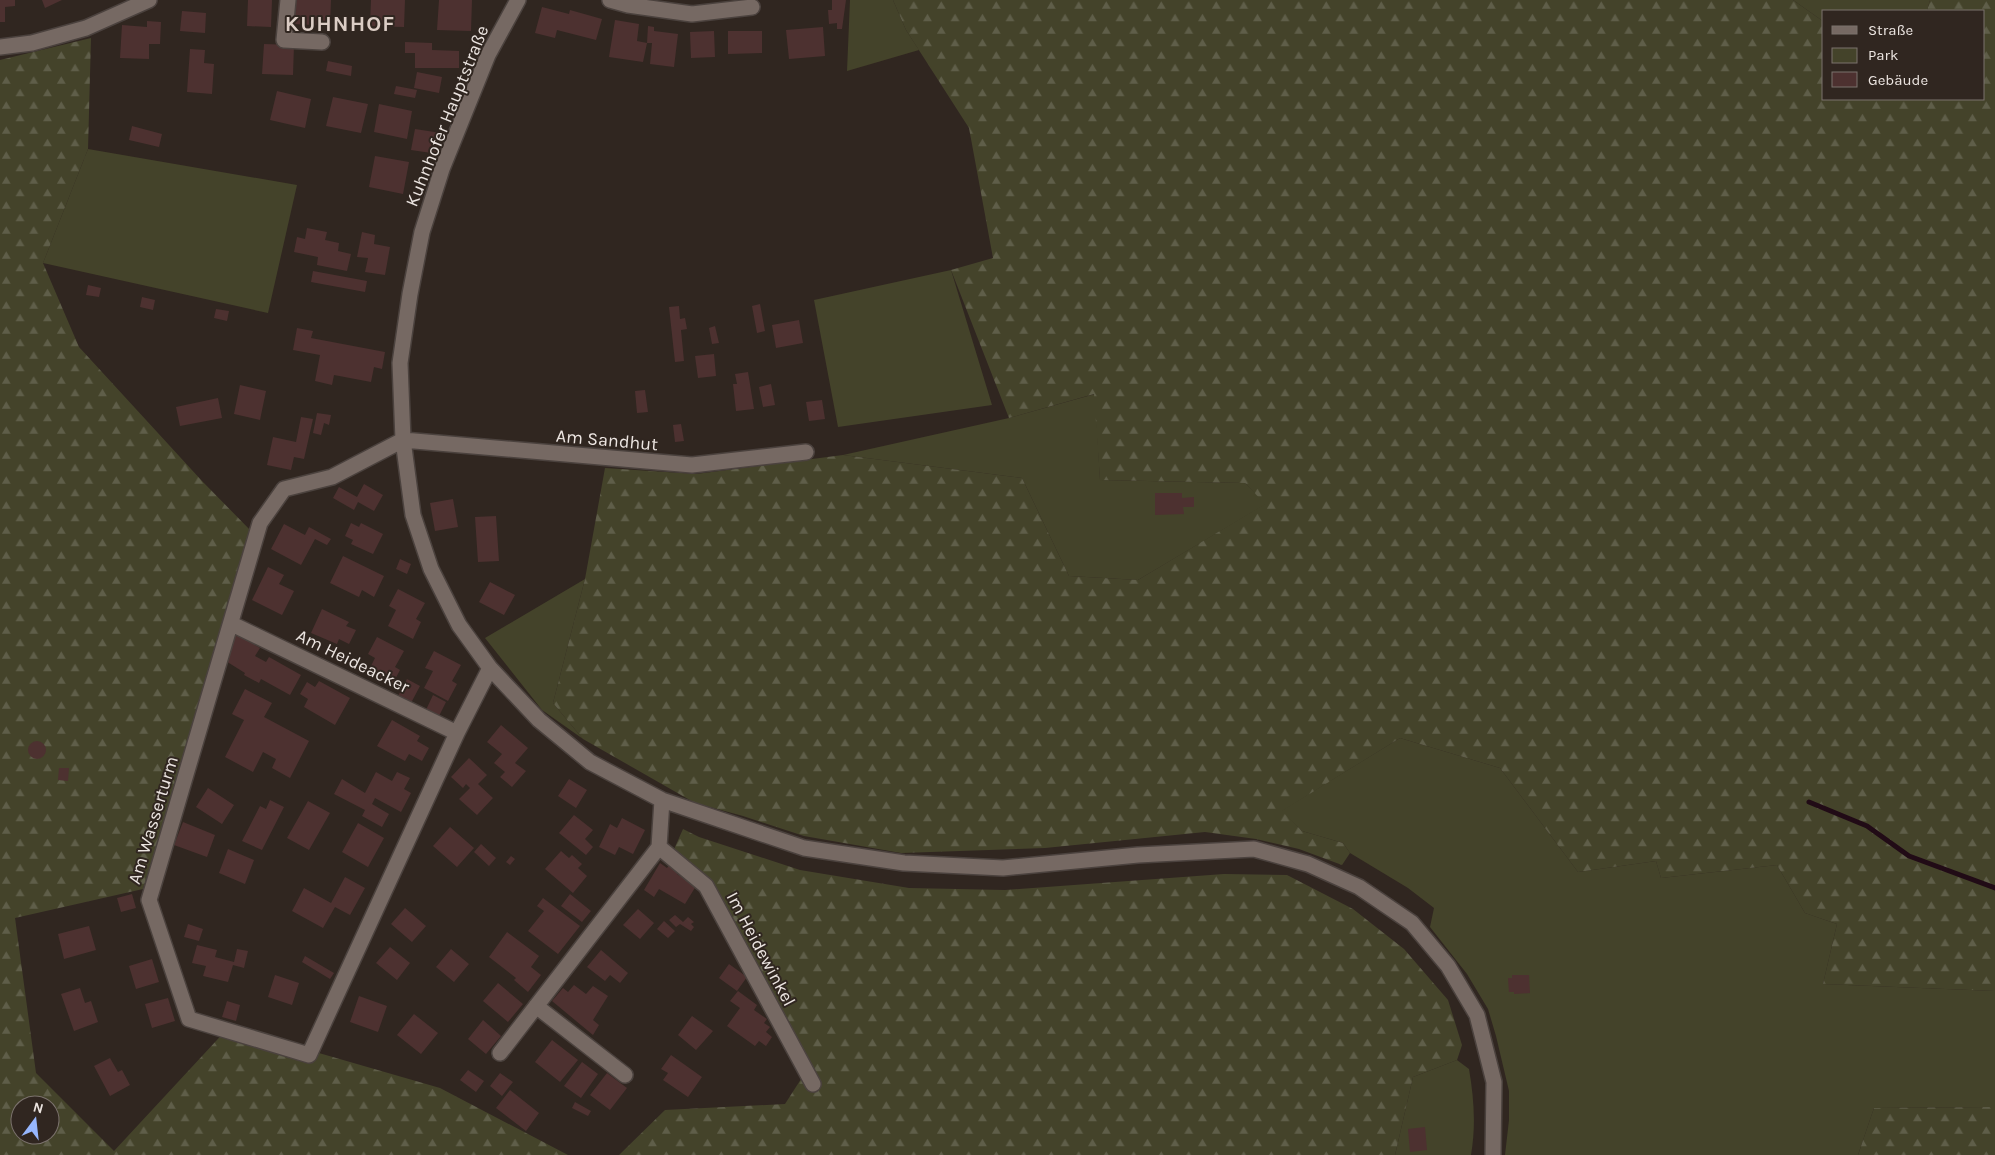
<svg xmlns="http://www.w3.org/2000/svg" width="1995" height="1155" viewBox="0 0 1995 1155" font-family="Karla,sans-serif">
  <defs>
    <pattern id="forest-firs" width="22" height="20" patternUnits="userSpaceOnUse" patternTransform="scale(1.25)"><rect width="22" height="20" fill="#44432a"/><path d="M5 1l3.5 6h-7zM16 11l3.5 6h-7z" fill="#5f5e49"/></pattern>
  </defs>
  <rect width="100%" height="100%" fill="#302620"/>
  <!-- green -->
  <path fill="#44432a" d="M850 0H893L906 30 919 50 847 71Z
    M1793 0H1930L1927 11H1824V22Z
    M88 149 297 185 268 313 43 263Z
    M951 270 992 405 838 427 814 300Z
    M1095 394 1100 480 1245 483 1266 504 1138 580 1069 576 1022 478 843 455 1009 418Z
    M585 579 553 703 583 739 542 710 485 638Z
    M1400 738 1500 768 1578 872 1656 861 1661 878 1777 865 1805 913 1837 924 1823 984 1995 991V1107L1874 1108 1858 1155H1505L1509 1120V1091L1496 1036 1488 1009 1467 974 1430 927 1434 908 1408 888 1350 853 1343 843 1302 831 1281 811Z
    M1457 1060 1469 1069C1474 1098 1476 1126 1471 1155H1395L1413 1077Z"/>
  <!-- forest -->
  <path fill="url(#forest-firs)" fill-rule="evenodd" d="M893 0H1793L1824 22V99H1984V11H1927L1930 0H1995V991L1823 984 1837 924 1805 913 1777 865 1661 878 1656 861 1578 872 1500 768 1400 738 1282 811 1302 831 1343 843 1350 853 1342 865 1299 849 1256 839 1205 832 1045 848 901 853 804 836 743 816 695 803 583 739 553 703 585 579 605 468 696 474 843 455 1022 478 1069 576 1138 580 1265 504 1245 483 1100 480 1094 394 1009 418 951 270 993 258 969 128 906 30Z
    M91 38 88 149 43 263 79 347 202 481 254 534 143 889 15 918 36 1073 114 1151 229 1027 440 1088 568 1155H0V60ZM20 1105H50V1135H20Z
    M683 829 699 837 800 870 909 888 1005 890 1224 874 1287 875 1353 909 1404 949 1448 1000 1462 1045 1457 1060 1413 1077 1395 1155H619L665 1110 785 1104 803 1076 710 883 671 856Z
    M1995 1107V1155H1858L1874 1108Z"/>
  <g fill="none" stroke-linecap="round" stroke-linejoin="round">
    <!-- stream -->
    <path stroke="#210b16" stroke-width="5" d="M1809 802 1867 826 1909 856 1995 888"/>
  </g>
  <!-- building -->
  <path fill="#4d3130" d="M0 0H15V6L5 7V22H0Z
    M42 0H62L45 8Z
    M248 0H272L271 27 247 26Z
    M295 0H331L330 26 293 24Z
    M371 0H405L404 27 370 26Z
    M439 0H472L471 31 437 30Z
    M832 0H846L842 29H837V23L829 24 828 10H832Z
    M542 7 569 14 570 10 602 19 596 40 557 30 555 38 535 33Z
    M182 11 206 13 205 33 180 31Z
    M615 20 639 24 637 41 647 43 643 62 609 57Z
    M147 21 161 22 160 44H149V59L120 58 122 25 147 27Z
    M648 26 654 27V31L678 34 674 67 650 64 652 43H647Z
    M823 27 825 56 789 59 786 30Z
    M714 31 715 57 691 58 690 32Z
    M728 31H762V53L728 54Z
    M405 42 432 43V50L459 51V68H415V53H405Z
    M264 44 294 45 293 75 262 74Z
    M190 49 205 50 204 63 214 64 212 94 187 92Z
    M328 61 352 66 351 76 326 71Z
    M417 72 442 77 439 93 414 88Z
    M396 86 417 90 415 98 394 94Z
    M277 91 311 99 305 128 270 120Z
    M333 97 368 104 361 133 326 126Z
    M379 104 412 111 407 139 374 132Z
    M132 126 162 134 159 147 129 140Z
    M415 129 441 133 438 154 411 150Z
    M375 156 409 162 403 194 369 187Z
    M307 228 327 232 325 240 339 243 338 251 351 254 347 271 317 265 318 257 294 252 297 237 305 239Z
    M362 232 375 235 374 244 390 247 385 275 365 272 368 258 357 257Z
    M313 271 367 281 365 292 311 282Z
    M88 285 101 288 99 297 86 295Z
    M142 297 155 300 153 310 140 307Z
    M760 304 765 331 757 333 752 306Z
    M679 306 680 319 685 318 687 329 681 330 684 361 675 362 669 307Z
    M216 309 229 311 227 321 214 318Z
    M799 320 803 343 776 348 772 325Z
    M715 326 719 343 712 344 709 328Z
    M297 328 313 331 311 338 385 352 382 369 374 367 371 382 334 375 332 385 315 381 320 355 293 350Z
    M714 354 716 376 698 378 695 356Z
    M748 372 754 409 736 411 733 384H737L735 374Z
    M771 384 775 405 763 407 759 387Z
    M240 385 266 391 260 420 234 414Z
    M645 390 648 412 637 413 635 391Z
    M218 398 222 418 180 426 176 407Z
    M822 400 825 419 809 421 806 402Z
    M317 413 331 415 329 425 324 423 321 435 313 433Z
    M301 417 313 419 304 459 294 457 291 470 267 465 273 437 296 442Z
    M681 424 684 441 675 442 673 425Z
    M364 484 383 495 374 511 358 502 354 510 333 498 339 487 357 497Z
    M1155 493H1182V498L1194 497V507H1183L1184 514 1155 515Z
    M453 499 458 527 435 531 430 503Z
    M496 516 499 561 478 562 475 517Z
    M351 523 359 527 361 523 383 534 373 554 351 544 353 540 345 536Z
    M284 524 305 535 309 527 331 539 327 545 315 539 301 565 271 549Z
    M343 556 384 576 374 597 362 590 359 597 330 583Z
    M400 559 411 564 407 574 396 569Z
    M268 567 284 575 279 584 294 591 282 615 252 600Z
    M490 582 515 595 504 615 479 602Z
    M398 589 425 603 416 619 421 622 413 639 388 626 396 610 389 606Z
    M322 609 349 622 346 626 356 630 349 644 339 639 337 644 311 633Z
    M235 633 260 648 255 656 266 662 269 657 301 675 290 695 261 679 259 683 244 675 245 673 221 658Z
    M377 637 404 651 395 667 400 670 391 687 367 674 375 658 368 654Z
    M434 651 461 665 452 681 457 684 448 701 424 688 433 671 425 668Z
    M407 679 420 686 411 703 398 696Z
    M319 681 350 698 335 725 304 707 308 699 300 694 307 682 315 687Z
    M245 689 272 703 264 717 309 741 290 778 272 768 276 759 263 752 253 772 225 757 244 720 232 714Z
    M433 695 446 702 438 718 425 712Z
    M392 720 420 736 417 741 429 748 422 761 409 754 405 761 377 746Z
    M501 725 528 748 515 763 526 771 512 787 500 777 505 772 494 763 502 754 487 742Z
    M28 750a9 9 0 1 1 18 0a9 9 0 1 1-18 0Z
    M469 758 487 775 478 784 493 798 477 815 459 799 470 788 466 784 463 788 451 777Z
    M59 768H69L68 781 58 780Z
    M376 772 392 781 397 772 410 778 404 789 411 793 401 812 375 798 372 804 389 814 382 827 362 816 365 810 334 794 342 779 365 793Z
    M569 779 587 790 576 808 558 796Z
    M208 788 234 805 222 824 196 807Z
    M270 800 284 807 262 850 242 841 260 806 266 809Z
    M308 801 330 813 309 850 287 838Z
    M574 815 593 830 585 839 593 847 586 855 559 833Z
    M622 818 645 830 633 854 619 847 615 855 599 847 610 824 617 828Z
    M183 822 215 835 207 857 174 845Z
    M358 823 384 838 368 867 342 852Z
    M450 827 474 848 457 867 433 846Z
    M481 844 496 858 489 866 474 852Z
    M228 849 254 860 245 884 219 873Z
    M561 851 569 858 572 855 582 864 578 868 587 876 573 893 545 869Z
    M511 856 515 859 510 865 506 862Z
    M660 863 667 868 669 865 679 871 677 874 696 886 685 904 659 889 654 897 644 890Z
    M345 877 365 888 350 915 335 907 323 928 292 911 304 888 331 903Z
    M132 894 136 908 121 912 117 898Z
    M570 894 591 911 582 922 561 906Z
    M543 898 580 926 558 954 528 931 544 911 537 906Z
    M405 908 426 926 412 942 391 924Z
    M638 909 654 923 640 939 623 925Z
    M675 915 683 922 688 917 694 922 691 924 694 927 691 931 680 924 676 927 669 920Z
    M664 921 675 931 668 938 657 929Z
    M188 924 203 929 199 941 184 937Z
    M89 926 96 950 64 959 58 934Z
    M507 932 539 956 531 967 541 975 528 992 514 980 516 978 489 957Z
    M197 945 217 950 215 957 234 962 237 949 248 951 244 968 233 965 228 982 203 976 206 966 192 963Z
    M390 947 410 963 397 980 376 963Z
    M451 949 469 964 454 982 436 967Z
    M601 950 628 973 620 983 610 975 605 981 587 967Z
    M305 956 334 973 330 979 302 962Z
    M152 959 159 982 136 989 129 966Z
    M729 964 747 977 737 991 719 978Z
    M275 975 299 983 292 1005 268 997Z
    M1512 975H1529L1530 993 1514 994V992H1509L1508 978H1512Z
    M498 983 523 1004 508 1022 483 1001Z
    M574 985 586 994 593 986 608 996 593 1020 599 1025 593 1035 552 1001 563 988 568 992Z
    M80 988 85 1003 91 1001 98 1022 74 1031 61 994Z
    M738 991 757 1005 754 1010 767 1019 764 1023 770 1027 766 1032 772 1037 766 1046 759 1041 755 1046 727 1026 740 1008 730 1001Z
    M359 996 387 1006 378 1032 350 1022Z
    M168 998 175 1021 152 1028 145 1004Z
    M227 1001 240 1005 236 1021 222 1017Z
    M414 1014 438 1033 421 1054 397 1035Z
    M692 1016 713 1031 696 1050 678 1035Z
    M483 1020 501 1036 486 1054 468 1039Z
    M552 1040 578 1060 560 1082 535 1062Z
    M671 1055 702 1077 688 1097 663 1080 668 1073 661 1069Z
    M110 1058 118 1072 122 1070 130 1085 110 1096 94 1066Z
    M582 1062 598 1074 581 1098 564 1086Z
    M468 1070 484 1081 476 1092 460 1080Z
    M500 1073 513 1082 502 1096 490 1086Z
    M607 1073 627 1088 610 1110 590 1095Z
    M510 1090 539 1113 526 1131 496 1108Z
    M575 1102 591 1111 588 1116 572 1108Z
    M1425 1127 1427 1150 1410 1152 1408 1129Z"/>
  <g fill="none" stroke-linecap="round" stroke-linejoin="round">
    <defs>
      <path id="minor" d="M288 0 284 40 322 42
        M518 0 488 55 442 169 422 232 410 294 400 363 403 440 413 515 431 569 459 625 490 668 539 720 590 762 662 800 804 848 904 863 1003 868 1138 855 1254 849 1308 864 1359 887 1412 923 1448 966 1477 1015 1494 1082 1493 1155
        M610 0 628 5 692 14 752 7
        M0 47 32 43 86 28 149 0
        M232 624 457 733
        M490 668 457 733 309 1055 189 1019 149 900 260 523 284 489 332 477 403 440 692 465 806 452
        M659 847 706 886 813 1084
        M536 1006 625 1075
        M500 1053 659 847 662 800"/>
    </defs>
    <!-- minor casing -->
    <use href="#minor" stroke="#4b423e" stroke-width="18"/>
    <!-- minor -->
    <use href="#minor" stroke="#766963" stroke-width="15"/>
  </g>
  <g text-anchor="middle" dominant-baseline="central" stroke-width="4" stroke-linejoin="round" paint-order="stroke">
    <!-- street labels -->
    <g font-size="18" fill="#ece5e1" stroke="#302620">
      <text transform="translate(447 116) rotate(-68)">Kuhnhofer Hauptstraße</text>
      <text transform="translate(607 440) rotate(5)">Am Sandhut</text>
      <text transform="translate(353 661) rotate(26)">Am Heideacker</text>
      <text transform="translate(153 820) rotate(-73)">Am Wasserturm</text>
      <text transform="translate(761 949) rotate(62)">Im Heidewinkel</text>
    </g>
    <!-- district labels -->
    <g font-size="22" font-weight="bold" letter-spacing="1" fill="#dbcdc5" stroke="#302620">
      <text x="340" y="24">KUHNHOF</text>
    </g>
  </g>
  <!-- legend -->
  <rect x="1822" y="10" width="162" height="90" fill="#302620" stroke="#7b726d"/>
  <rect x="1832" y="26" width="25" height="8" fill="#766963" stroke="#7b726d"/>
  <text x="1868" y="35" font-size="15" fill="#ece5e1">Straße</text>
  <rect x="1832" y="48" width="25" height="15" fill="#44432a" stroke="#7b726d"/>
  <text x="1868" y="60" font-size="15" fill="#ece5e1">Park</text>
  <rect x="1832" y="72" width="25" height="15" fill="#4d3130" stroke="#7b726d"/>
  <text x="1868" y="85" font-size="15" fill="#ece5e1">Gebäude</text>
  <!-- north arrow -->
  <g transform="translate(35 1120) rotate(15)"><circle r="24" fill="#302620" stroke="#7b726d"/>
  <path d="M0-4L9 19L0 12L-9 19Z" fill="#96b6fd"/>
  <text y="-8" font-size="14" font-weight="bold" text-anchor="middle" fill="#ece5e1">N</text>
  </g>
</svg>
